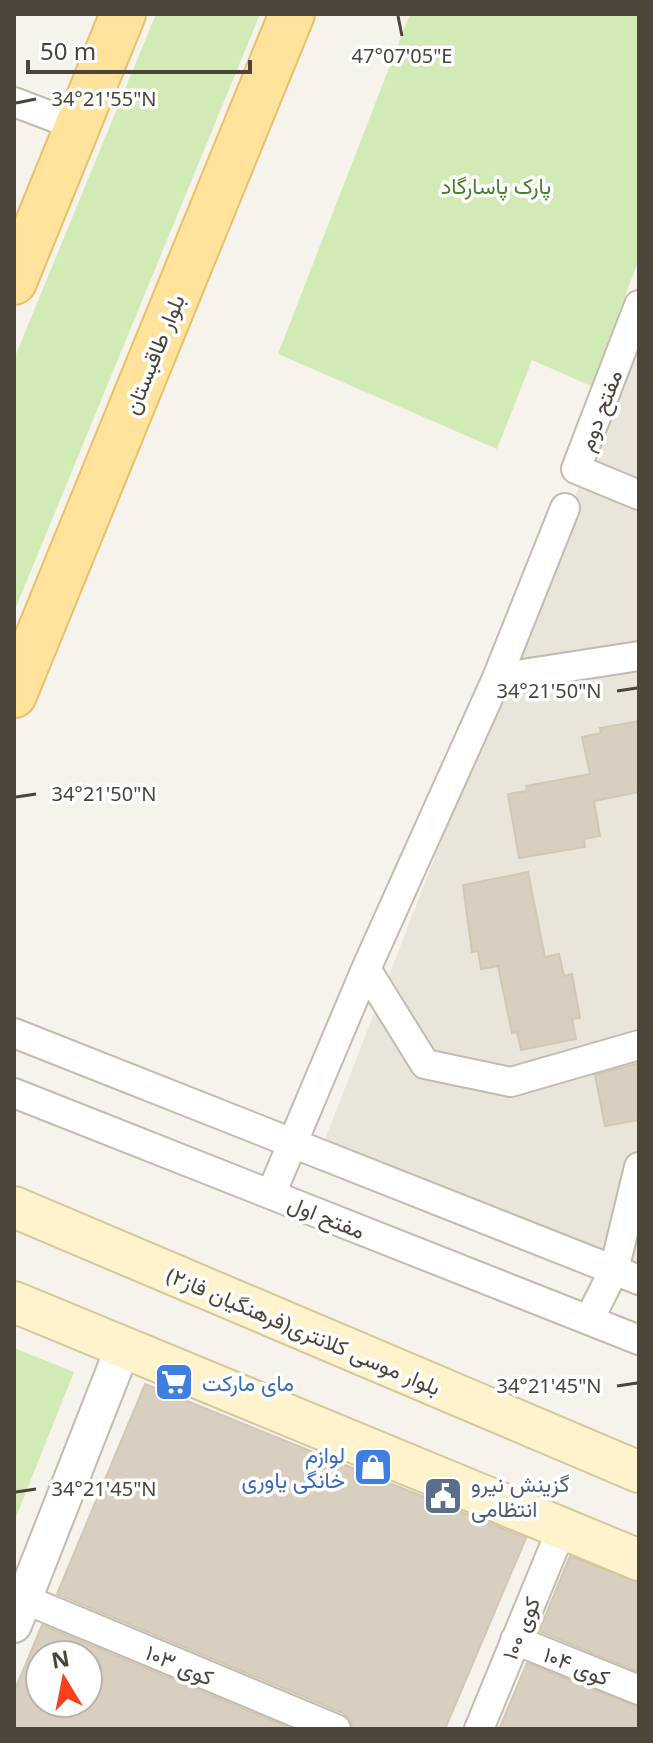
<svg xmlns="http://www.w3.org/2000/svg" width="653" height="1743" viewBox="0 0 653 1743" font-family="'Noto Sans',Vazirmatn,sans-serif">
  <rect width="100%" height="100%" fill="#f6f3ec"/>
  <!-- residential -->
  <path fill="#eae5da" d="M639 333V1264L324 1142Z"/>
  <!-- green -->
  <path fill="#d2eab5" d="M156 14H260L14 612V359Z
    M410 14H639V259L591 386 532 360 497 449 278 354Z
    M14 1348 74 1372 14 1522Z"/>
  <!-- building -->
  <path fill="#d8cfc1" stroke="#d3c7b4" stroke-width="2" fill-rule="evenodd" d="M639 721V792L594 801 600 836 584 839 585 847 519 858 508 794 527 791 526 786 590 774 582 737 601 733 600 728Z
    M528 872 545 957 559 954 564 976 572 974 580 1018 572 1019 576 1039 521 1050 517 1032 512 1033 498 966 481 969 478 951 472 952 463 885Z
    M639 1063V1120L605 1126 595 1075Z
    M145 1384 526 1538 445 1729H353L350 1719 343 1713 57 1594Z
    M570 1556 639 1582V1672L539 1631Z
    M42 1625 292 1729H14V1692ZM40 1655H88V1703H40Z
    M527 1663 639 1707V1729H499Z"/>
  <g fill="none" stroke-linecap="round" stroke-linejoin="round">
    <defs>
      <path id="minor" d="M14 102 77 126
        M639 305 576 469 639 495
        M497 678 565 508
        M366 969 425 1064 511 1082 639 1045
        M14 1033 639 1280
        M14 1093 639 1340
        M271 1194 366 969 497 678 639 656
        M589 1320 614 1270 639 1167
        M24 1599 336 1729
        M515 1640 639 1690
        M479 1729 562 1528"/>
      <path id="tertiary" d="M14 1625 124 1345"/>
      <path id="secondary" d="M14 1207 639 1472
        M14 1302 639 1560"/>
      <path id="primary" d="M14 282 123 14
        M14 695 292 14"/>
    </defs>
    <!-- minor casing -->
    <use href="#minor" stroke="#c2bbae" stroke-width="32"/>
    <!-- tertiary casing -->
    <use href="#tertiary" stroke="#c2bbae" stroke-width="38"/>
    <!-- secondary casing -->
    <use href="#secondary" stroke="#d6c79b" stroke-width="44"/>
    <!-- primary casing -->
    <use href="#primary" stroke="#e6c16a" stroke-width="48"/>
    <!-- minor -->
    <use href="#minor" stroke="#fff" stroke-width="28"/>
    <!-- tertiary -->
    <use href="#tertiary" stroke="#fff" stroke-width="34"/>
    <!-- secondary -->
    <use href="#secondary" stroke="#fff3cd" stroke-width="40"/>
    <!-- primary -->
    <use href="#primary" stroke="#ffe39c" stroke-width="44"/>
  </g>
  <!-- ticks -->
  <path fill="none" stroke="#4b4439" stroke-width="3" d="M398 16 402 36M16 103 36 99M617 691 637 688M16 797 36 794M617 1386 637 1383M16 1492 36 1489"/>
  <!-- icons -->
  <defs>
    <symbol id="supermarket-square" viewBox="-11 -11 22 22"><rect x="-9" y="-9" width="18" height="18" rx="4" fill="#3f7fe0" stroke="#fff"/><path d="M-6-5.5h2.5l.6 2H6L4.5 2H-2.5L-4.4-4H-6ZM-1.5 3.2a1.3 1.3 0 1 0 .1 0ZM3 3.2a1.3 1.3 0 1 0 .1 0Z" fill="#fff"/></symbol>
    <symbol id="shop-square" viewBox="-11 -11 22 22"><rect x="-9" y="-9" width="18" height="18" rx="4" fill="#3f7fe0" stroke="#fff"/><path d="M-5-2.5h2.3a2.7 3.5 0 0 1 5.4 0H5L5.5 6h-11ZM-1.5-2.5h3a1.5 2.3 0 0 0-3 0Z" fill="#fff"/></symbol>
    <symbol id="civic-square" viewBox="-11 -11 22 22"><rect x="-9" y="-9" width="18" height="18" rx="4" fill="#5c6f8a" stroke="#fff"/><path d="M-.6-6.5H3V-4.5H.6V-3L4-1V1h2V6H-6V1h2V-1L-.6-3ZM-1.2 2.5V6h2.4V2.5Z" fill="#fff"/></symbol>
  </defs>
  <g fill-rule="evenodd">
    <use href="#supermarket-square" x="152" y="1360" width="44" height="44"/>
    <use href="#shop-square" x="351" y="1445" width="44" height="44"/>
    <use href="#civic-square" x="421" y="1474" width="44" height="44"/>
  </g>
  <g text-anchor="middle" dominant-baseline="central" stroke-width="7" stroke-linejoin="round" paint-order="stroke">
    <!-- park labels -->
    <g font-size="22" fill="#4a7f2a" stroke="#fff">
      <text x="496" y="185">پارک پاسارگاد</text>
    </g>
    <!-- street labels -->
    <g font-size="22" fill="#4b4439" stroke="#fff">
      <text transform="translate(153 354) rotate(-68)">بلوار طاقبستان</text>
      <text transform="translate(599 410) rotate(-69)">مفتح دوم</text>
      <text transform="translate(327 1216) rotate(22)">مفتح اول</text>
      <text transform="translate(304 1330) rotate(23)">بلوار موسی کلانتری(فرهنگیان فاز۲)</text>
      <text transform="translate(520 1628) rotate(-68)">کوی ۱۰۰</text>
      <text transform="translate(180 1664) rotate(23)">کوی ۱۰۳</text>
      <text transform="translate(577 1665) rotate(22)">کوی ۱۰۴</text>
    </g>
    <!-- shop labels -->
    <g font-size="22" fill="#366cbe" stroke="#fff" text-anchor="start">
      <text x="202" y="1382">مای مارکت</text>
      <text x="345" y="1454" text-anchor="end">لوازم<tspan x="345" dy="25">خانگی یاوری</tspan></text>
    </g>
    <!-- service labels -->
    <g font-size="22" fill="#4e5e75" stroke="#fff" text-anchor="start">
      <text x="471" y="1483">گزینش نیرو<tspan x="471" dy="25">انتظامی</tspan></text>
    </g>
  </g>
  <g font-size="20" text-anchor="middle" fill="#4b4439" stroke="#fff" stroke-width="7" stroke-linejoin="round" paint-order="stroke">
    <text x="402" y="63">47°07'05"E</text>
    <text x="104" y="106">34°21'55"N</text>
    <text x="549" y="698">34°21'50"N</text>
    <text x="104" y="801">34°21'50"N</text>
    <text x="549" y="1393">34°21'45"N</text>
    <text x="104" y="1496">34°21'45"N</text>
  </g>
  <!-- border -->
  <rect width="653" height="1743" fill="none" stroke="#4b4439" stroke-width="32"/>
  <!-- north arrow -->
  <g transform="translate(64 1679) rotate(350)"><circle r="38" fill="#ffffff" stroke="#b7b4b0" stroke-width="2"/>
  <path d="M0-6L14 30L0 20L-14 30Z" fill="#fc3f1d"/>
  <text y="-12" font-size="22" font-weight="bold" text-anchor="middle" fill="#4b4439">N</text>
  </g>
  <!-- scale -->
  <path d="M28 60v12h222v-12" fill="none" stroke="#4b4439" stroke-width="4"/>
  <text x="40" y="60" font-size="24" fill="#4b4439" stroke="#ffffff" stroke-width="6" paint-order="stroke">50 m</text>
</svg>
